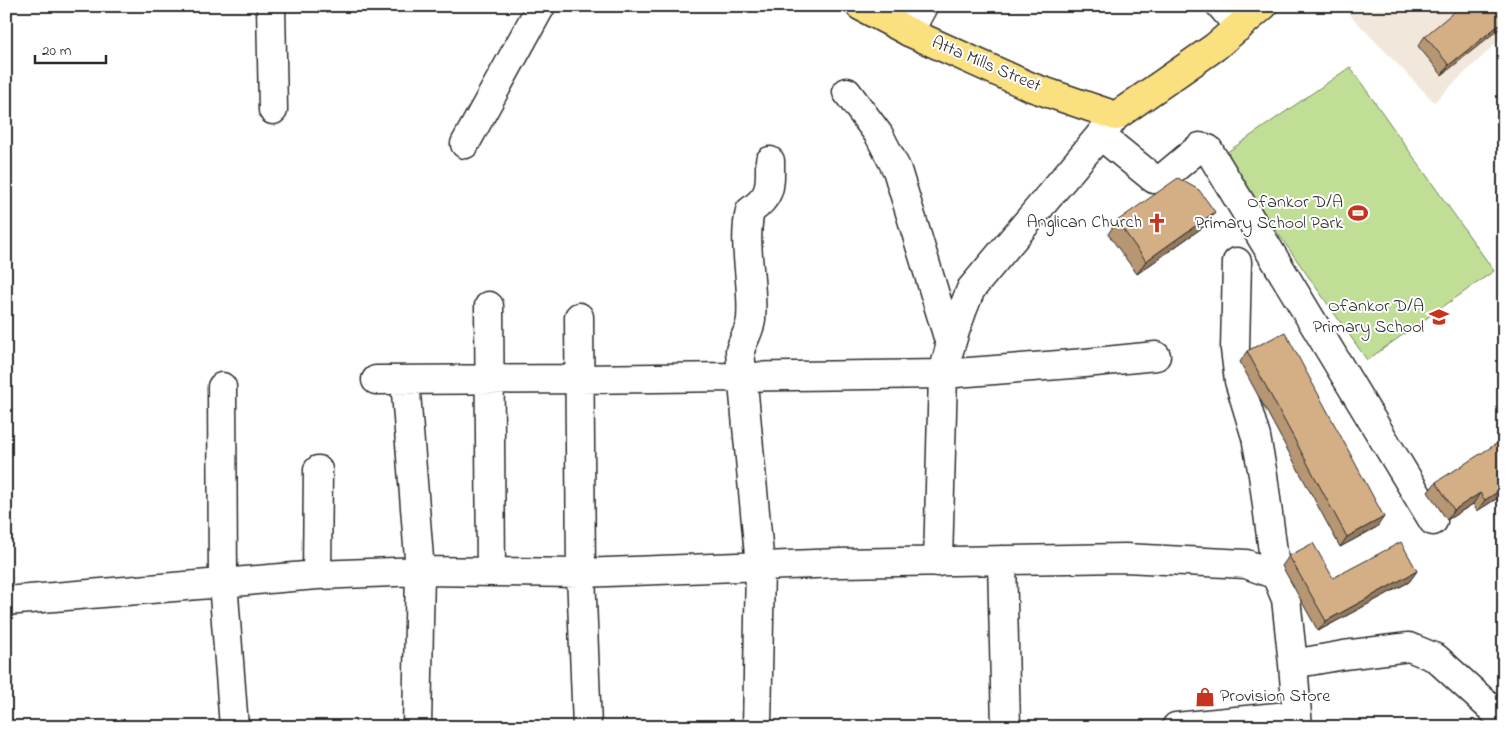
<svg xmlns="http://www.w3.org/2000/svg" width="1510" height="733" viewBox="0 0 1510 733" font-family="'Indie Flower',sans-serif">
  <rect width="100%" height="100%" fill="#fff"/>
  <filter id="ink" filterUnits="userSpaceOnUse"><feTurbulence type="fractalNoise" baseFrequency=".02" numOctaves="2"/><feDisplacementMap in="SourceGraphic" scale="10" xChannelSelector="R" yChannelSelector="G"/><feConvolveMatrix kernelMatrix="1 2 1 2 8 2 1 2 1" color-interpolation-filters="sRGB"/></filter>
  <g filter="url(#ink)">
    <!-- built -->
    <path fill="#f2e7db" d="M1341 6H1504V36L1434 102Z"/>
    <!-- green -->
    <path fill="#c0de96" stroke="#768460" d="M1350 67 1494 271 1367 360 1223 155Z"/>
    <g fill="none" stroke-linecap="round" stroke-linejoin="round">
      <defs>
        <path id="minor" d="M271 6 273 110
          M1221 6 1239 27
          M909 32 923 6
          M847 92 879 135 897 170 950 344
          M1100 135 1154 179 1164 177 1200 147 1208 149 1433 521
          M465 144 541 6
          M1237 262 1235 349 1239 381 1256 437 1263 475 1276 575
          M489 306 491 572
          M579 317 581 573 587 727
          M376 380 579 379 943 374 1085 363 1156 356
          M405 380 420 571 417 727
          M222 387 223 582 234 727
          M1002 560 1006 727
          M938 562 943 374C950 344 959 317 971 289L1112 121
          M317 575 318 470
          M6 601 317 575 420 571 581 573 840 563 1125 558 1246 564 1276 575 1286 599 1293 664 1298 727
          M1293 664 1344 655 1409 647 1436 658 1504 720
          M757 727 760 566 740 351C743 339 750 331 751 319 754 283 742 246 750 211 772 195 770 187 770 161
          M1176 727 1297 715"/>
        <path id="major" d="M860 6 909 32 1031 87 1116 116 1215 47 1263 6"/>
      </defs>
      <!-- minor casing -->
      <use href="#minor" stroke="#2b2b2b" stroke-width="31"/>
      <!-- major casing -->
      <use href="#major" stroke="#2b2b2b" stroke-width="31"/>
      <!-- minor -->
      <use href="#minor" stroke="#fff" stroke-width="28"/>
      <!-- major -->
      <use href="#major" stroke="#fbe080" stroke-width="28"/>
    </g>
    <!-- wall -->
    <path fill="#b69673" stroke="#2b2b2b" d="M1504 6 1442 75 1418 46 1425 36Z
      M1117 221 1206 225 1137 274 1108 234Z
      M1247 351 1377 527 1340 547 1240 362Z
      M1436 482 1504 494 1477 511 1473 504 1447 520 1428 492Z
      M1289 556 1333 578 1417 571 1409 582 1318 631 1282 566Z"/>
    <!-- shaded-wall -->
    <path fill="#947a5e" stroke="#2b2b2b" d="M1504 21V25L1442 75 1449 65Z
      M1215 212 1206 225 1137 274 1146 261Z
      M1504 488V494L1477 511 1485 500Z
      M1480 493 1473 504 1447 520 1454 510Z
      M1384 517 1377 527 1340 547 1347 537Z
      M1417 571 1409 582 1318 631 1326 621Z"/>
    <!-- building -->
    <path fill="#d4af86" stroke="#2b2b2b" d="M1461 6H1504V21L1449 65 1425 36Z
      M1178 178 1199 190 1215 212 1146 261 1117 221Z
      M1285 332 1384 517 1347 537 1247 351Z
      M1504 439V488L1485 500 1480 493 1454 510 1436 482Z
      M1401 542 1417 571 1326 621 1289 556 1313 543 1333 578Z"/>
  </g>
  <!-- icons -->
  <defs>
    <symbol id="stadium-bare" viewBox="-9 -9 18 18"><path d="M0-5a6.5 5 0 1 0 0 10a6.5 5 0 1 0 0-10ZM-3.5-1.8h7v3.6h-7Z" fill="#c8321e" stroke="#fff" stroke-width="2.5" paint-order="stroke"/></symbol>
    <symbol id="church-bare" viewBox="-9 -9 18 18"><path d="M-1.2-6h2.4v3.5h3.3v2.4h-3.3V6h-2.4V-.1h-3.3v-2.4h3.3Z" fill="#c8321e" stroke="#fff" stroke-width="2.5" paint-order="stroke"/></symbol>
    <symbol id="school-bare" viewBox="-9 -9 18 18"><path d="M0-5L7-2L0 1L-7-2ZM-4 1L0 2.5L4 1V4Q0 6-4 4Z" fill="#c8321e" stroke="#fff" stroke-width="2.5" paint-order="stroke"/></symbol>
    <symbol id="shop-bare" viewBox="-9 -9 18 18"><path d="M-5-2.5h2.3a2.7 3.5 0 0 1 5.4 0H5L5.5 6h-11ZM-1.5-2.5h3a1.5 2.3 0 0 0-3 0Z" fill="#c8321e" stroke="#fff" stroke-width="2.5" paint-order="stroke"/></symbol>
  </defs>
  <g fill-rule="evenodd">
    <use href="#stadium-bare" x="1344" y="199" width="28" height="28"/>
    <use href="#church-bare" x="1143" y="209" width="28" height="28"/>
    <use href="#school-bare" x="1425" y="303" width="28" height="28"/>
    <use href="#shop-bare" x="1191" y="683" width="28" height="28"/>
  </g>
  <g text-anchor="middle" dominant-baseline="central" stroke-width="4" stroke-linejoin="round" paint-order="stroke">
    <!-- street labels -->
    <g font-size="18" fill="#2b2b2b" stroke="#fff">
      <text transform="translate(986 65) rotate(23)">Atta Mills Street</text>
    </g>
    <!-- poi labels -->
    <g font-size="18" fill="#2b2b2b" stroke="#fff" text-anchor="end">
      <text x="1343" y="203">Ofankor D/A<tspan x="1343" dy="21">Primary School Park</tspan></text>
      <text x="1142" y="223">Anglican Church</text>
      <text x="1424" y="307">Ofankor D/A<tspan x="1424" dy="21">Primary School</tspan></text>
      <text x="1220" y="697" text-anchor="start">Provision Store</text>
    </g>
  </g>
  <!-- margin -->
  <rect width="1510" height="733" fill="none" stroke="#fff" stroke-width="25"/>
  <rect x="12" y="12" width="1485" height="708" fill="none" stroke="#2b2b2b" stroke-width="2" filter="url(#ink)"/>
  <!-- scale -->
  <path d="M35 55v8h71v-8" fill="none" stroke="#2b2b2b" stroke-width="2.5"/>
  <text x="42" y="55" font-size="15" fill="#2b2b2b" stroke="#ffffff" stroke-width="4" paint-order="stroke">20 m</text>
</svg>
